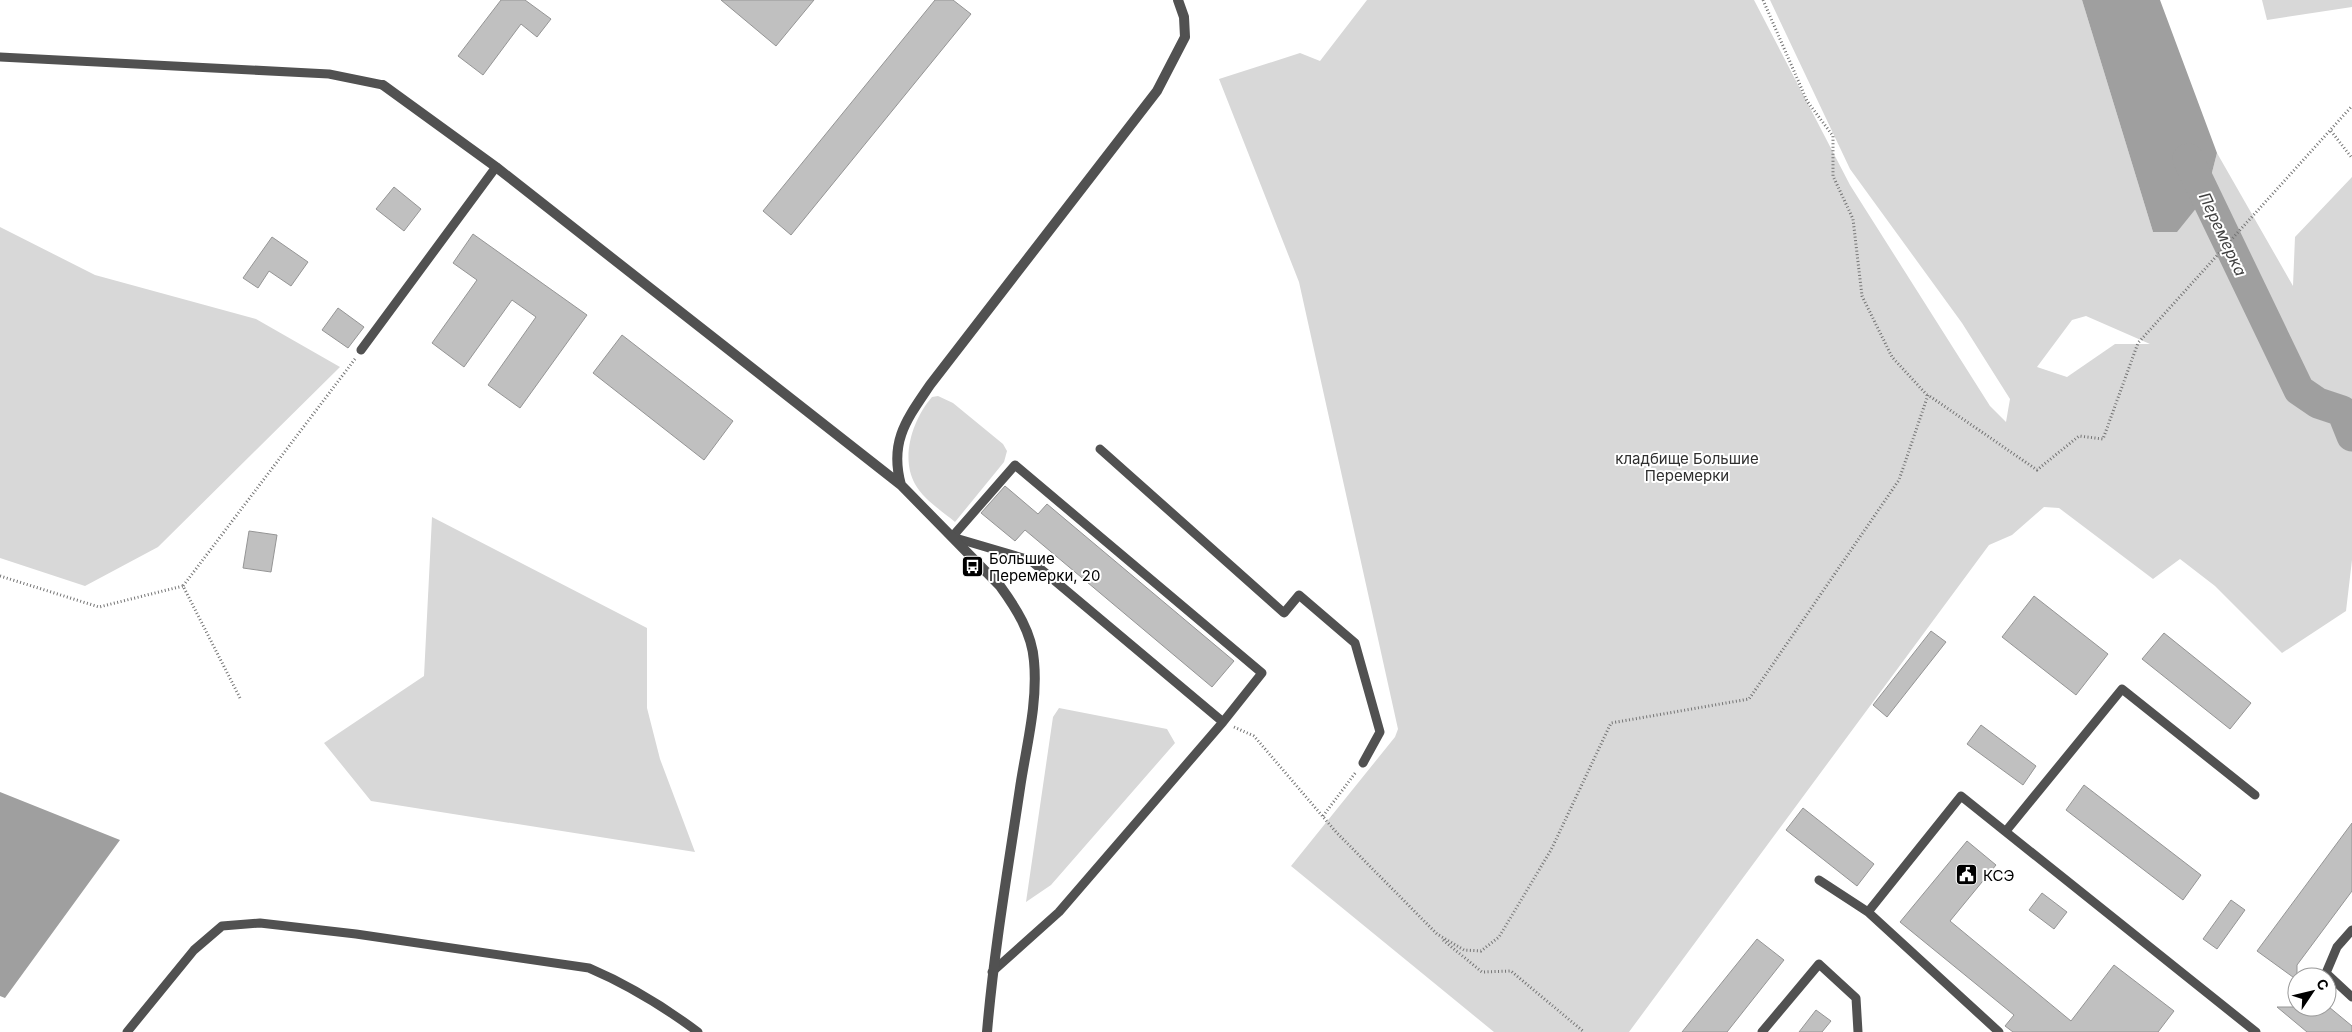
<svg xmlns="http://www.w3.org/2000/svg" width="2352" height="1032" viewBox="0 0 2352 1032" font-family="Inter,sans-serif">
  <rect width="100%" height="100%" fill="#fff"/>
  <!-- green -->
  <path fill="#d8d8d8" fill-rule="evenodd" d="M1367 0H1754L1850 185 1990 406 2006 422 2010 399 1962 323 1850 169 1770 0H2082L2153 232 2206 196 2217 153 2293 286 2295 237 2352 177V560L2346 611 2282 653 2215 586 2180 559 2153 579 2059 508 2044 507 2012 535 1989 545 1629 1032H1494L1291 866 1395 737 1398 729 1299 282 1219 79 1300 53 1320 61ZM2086 316 2150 344H2115L2067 377 2037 367 2072 320Z
    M2262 0H2352V7L2267 20Z
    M0 227 95 275 256 319 340 367 158 547 85 586 0 558Z
    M938 396 953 403 1003 444 1007 451 1004 462 955 522C942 511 923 499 915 484 900 457 913 419 932 397Z
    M432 517 647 628V708L660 759 695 852 371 801 324 743 424 676Z
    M1059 708 1167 729 1175 743 1051 885 1026 902 1053 717Z"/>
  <!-- water -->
  <path fill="#9f9f9f" d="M2082 0H2160L2217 153 2206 196 2177 232H2153Z
    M0 792 120 840 5 998 0 996Z"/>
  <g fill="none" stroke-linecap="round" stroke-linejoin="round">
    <!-- river -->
    <path stroke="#9f9f9f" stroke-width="31" d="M2188 159 2299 390 2318 403 2342 411 2352 436"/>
  </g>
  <!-- building -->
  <path fill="#c0c0c0" stroke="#959595" d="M501 0H525L551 19 537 37 521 24 483 75 458 56Z
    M721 0H814L776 46Z
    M935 0H953L971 14 791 235 763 211Z
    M394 187 421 209 404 231 376 209Z
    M473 234 587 315 520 408 488 385 536 317 512 300 464 367 432 343 477 280 453 263Z
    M272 237 308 262 291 286 269 271 258 288 243 278Z
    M338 308 364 327 348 348 322 330Z
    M622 335 733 421 704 460 593 373Z
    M1005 486 1038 514 1047 504 1234 661 1212 687 1025 530 1015 541 981 513Z
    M249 531 277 535 271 572 243 568Z
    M2034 596 2108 654 2076 695 2002 637Z
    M1931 631 1946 642 1887 717 1873 705Z
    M2164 633 2251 703 2230 729 2142 659Z
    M1981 725 2036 766 2023 785 1967 744Z
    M2084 785 2201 875 2183 900 2066 810Z
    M1803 808 1874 864 1857 886 1786 830Z
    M2352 823V891L2297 965V980L2257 951Z
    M1967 841 1996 865 1950 921 2071 1021 2114 965 2174 1011 2158 1032H2013L2005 1026 2014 1015 1900 922Z
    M2042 893 2067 912 2054 929 2029 910Z
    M2231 900 2245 910 2217 949 2203 939Z
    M1757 939 1784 960 1727 1032H1682Z
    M2277 1007H2329L2352 1026V1032H2307Z
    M1816 1010 1831 1021 1822 1032H1799Z"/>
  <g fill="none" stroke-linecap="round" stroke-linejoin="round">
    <!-- path -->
    <path stroke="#737373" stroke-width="3" stroke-dasharray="1 2.5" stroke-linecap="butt" d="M1763 0 1807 101 1833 136V176L1853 219 1862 296 1892 357 1927 395
      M2331 131 2352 158
      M0 576 99 607 183 586
      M240 698 183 586 355 359
      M1234 727 1254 736 1336 832 1437 934 1464 950 1481 951 1499 937 1551 850 1611 723 1749 699 1899 480 1928 395 2037 470 2079 436 2103 439 2138 343 2352 106
      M1323 816 1356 772
      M1443 940 1482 972 1511 971 1584 1032"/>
    <!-- lane -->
    <path stroke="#515151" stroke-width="9" d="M0 57 329 74 383 85
      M361 350 496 167
      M1100 449 1284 613 1299 595 1355 643 1380 732 1363 763
      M2006 831 2122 689 2255 795
      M1819 880 1868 912 1999 1032
      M1868 912 1961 796 2256 1032
      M2352 930 2337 947 2326 973 2352 997
      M992 972 1059 912 1223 722 1030 560 952 537 1015 465 1262 673 1223 722
      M127 1032 194 950 222 926 260 923 356 934 589 968C629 985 663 1006 698 1032
      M1762 1032 1819 964 1856 998 1858 1032"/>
    <!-- street -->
    <path stroke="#515151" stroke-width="10" d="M383 85 496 167 901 485 1000 586C1016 608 1032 633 1034 661 1038 704 1026 747 1020 788 1008 869 994 950 987 1032
      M901 485C889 441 907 419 930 385L1157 91 1185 37 1184 17 1178 0"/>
  </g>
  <!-- icons -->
  <defs>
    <symbol id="bus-square" viewBox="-11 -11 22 22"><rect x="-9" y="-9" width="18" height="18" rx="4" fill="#000" stroke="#fff"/><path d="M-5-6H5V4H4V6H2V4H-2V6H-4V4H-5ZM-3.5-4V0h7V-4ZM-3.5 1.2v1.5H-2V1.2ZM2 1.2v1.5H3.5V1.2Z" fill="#fff"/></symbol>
    <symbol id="civic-square" viewBox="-11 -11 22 22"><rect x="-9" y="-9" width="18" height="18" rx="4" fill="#000" stroke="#fff"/><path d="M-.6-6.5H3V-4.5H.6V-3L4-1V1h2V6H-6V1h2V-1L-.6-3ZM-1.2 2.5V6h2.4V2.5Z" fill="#fff"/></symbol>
  </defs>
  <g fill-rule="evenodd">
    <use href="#bus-square" x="960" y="554" width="25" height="25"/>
    <use href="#civic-square" x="1954" y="862" width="25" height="25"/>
  </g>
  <g text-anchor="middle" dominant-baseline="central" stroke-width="4" stroke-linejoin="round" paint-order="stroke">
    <!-- park labels -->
    <g font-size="15" fill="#2f2f2f" stroke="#fff">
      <text x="1687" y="458">кладбище Большие<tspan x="1687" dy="17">Перемерки</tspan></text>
    </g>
    <!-- poi labels -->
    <g font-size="15" fill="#000" stroke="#fff" text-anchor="start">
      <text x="989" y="558">Большие<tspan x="989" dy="17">Перемерки, 20</tspan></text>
      <text x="1983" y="875">КСЭ</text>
    </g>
    <!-- water labels -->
    <g font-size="16" font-style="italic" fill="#404040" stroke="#fff">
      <text transform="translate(2223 234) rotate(65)">Перемерка</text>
    </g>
  </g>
  <!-- north arrow -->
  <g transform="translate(2312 992) rotate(55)"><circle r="24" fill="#ffffff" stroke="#999999"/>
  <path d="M0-4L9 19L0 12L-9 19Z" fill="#000000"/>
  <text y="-8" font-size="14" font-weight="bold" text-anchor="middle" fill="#000000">С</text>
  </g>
</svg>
